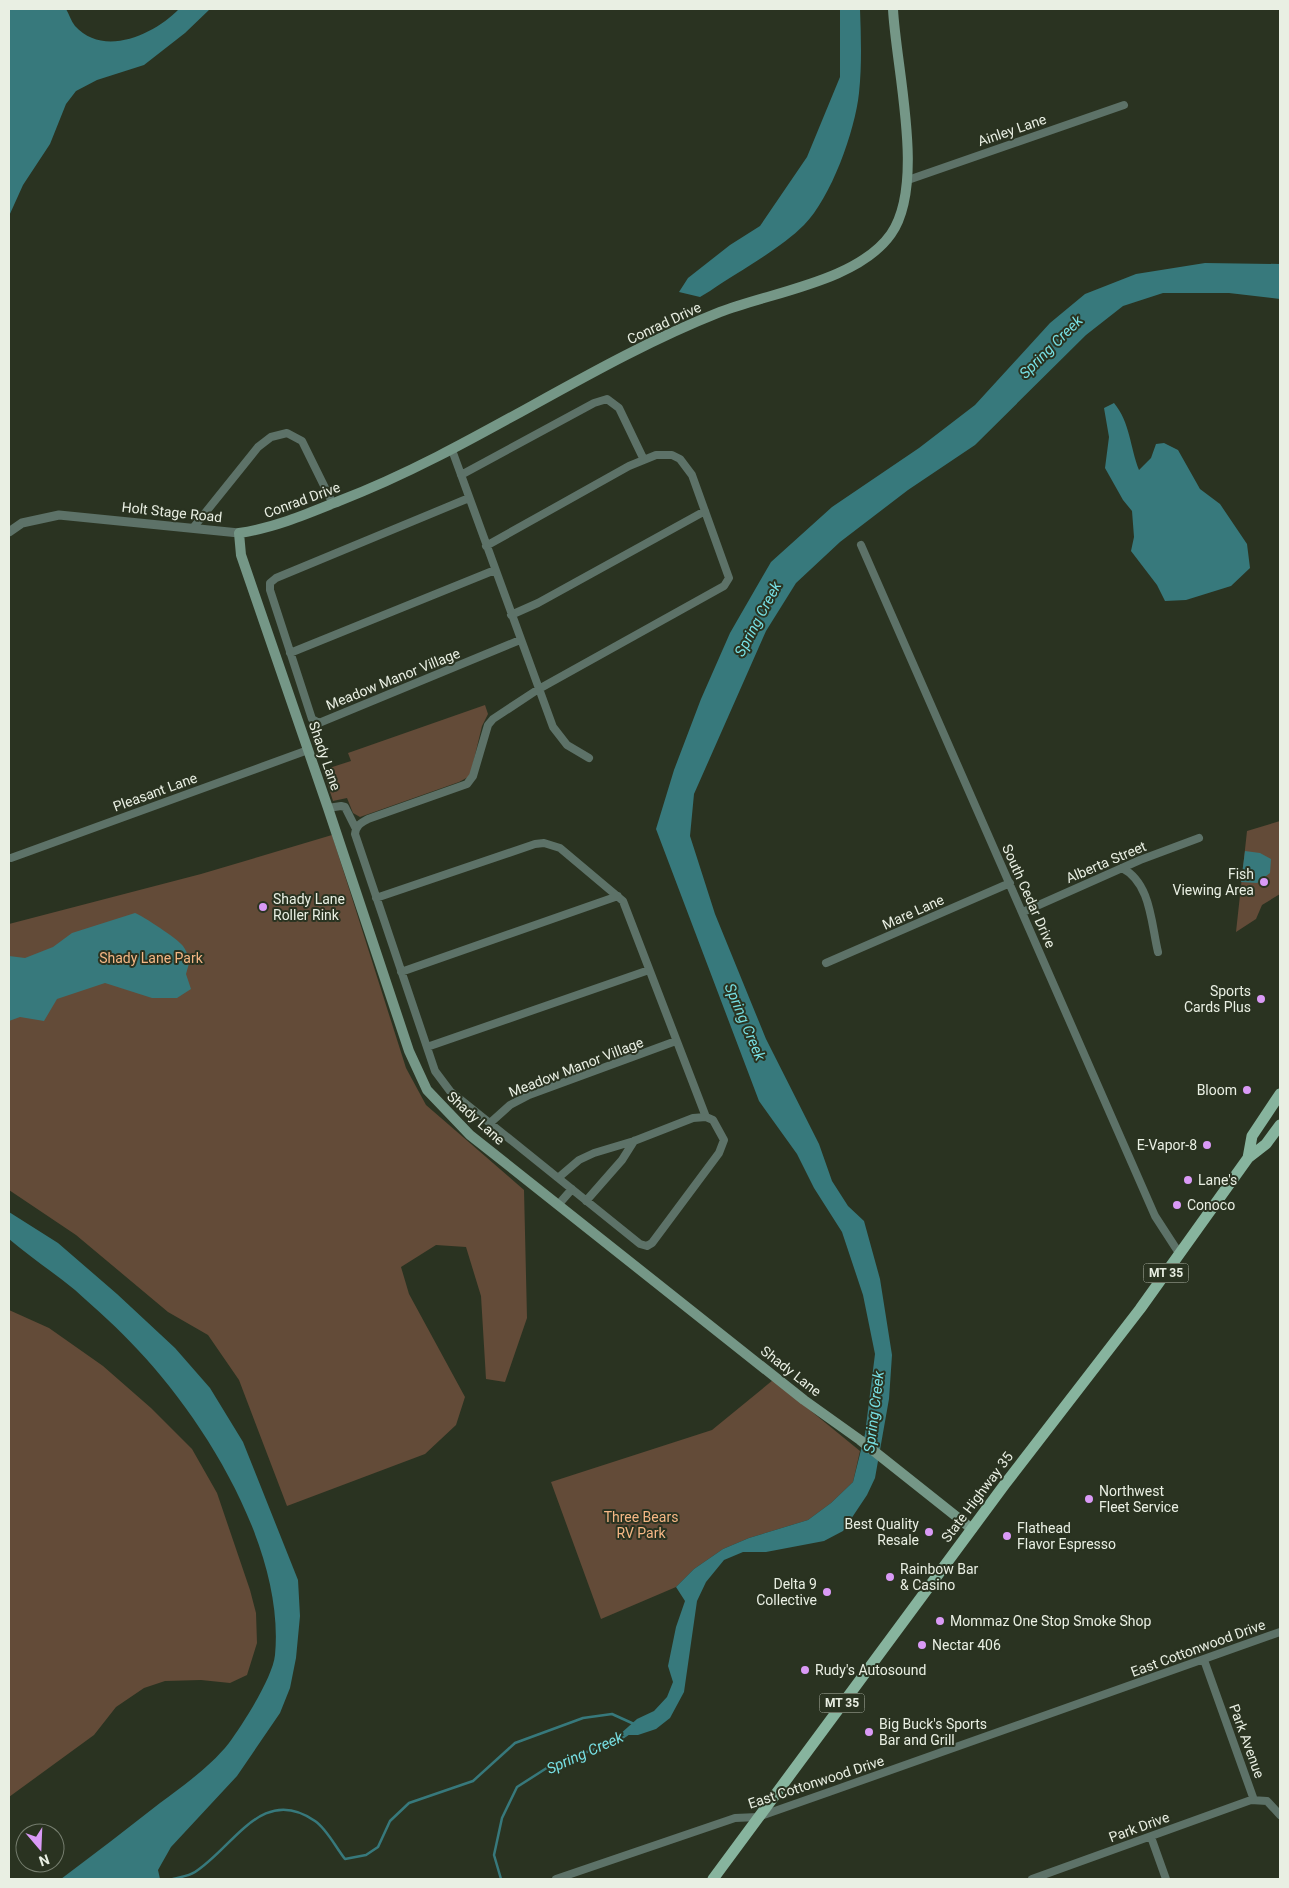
<svg xmlns="http://www.w3.org/2000/svg" width="1289" height="1888" viewBox="0 0 1289 1888" font-family="Roboto,sans-serif">
  <rect width="100%" height="100%" fill="#2a3321"/>
  <!-- green -->
  <path fill="#634b38" d="M485 705 488 714 482 726 470 776 459 782 360 817 353 813 347 798 333 801 323 770 351 761 348 753Z
    M1280 821V894L1262 905 1256 919 1236 932 1247 831Z
    M332 835 406 1068 426 1105 524 1190 527 1318 505 1382 486 1379 481 1296 466 1247 436 1245 401 1267 409 1294 465 1397 456 1425 425 1454 287 1506 239 1380 208 1335 168 1312 76 1235 9 1190V924L201 874Z
    M9 1310 49 1328 103 1366 151 1408 192 1449 217 1493 250 1590 256 1613 257 1643 247 1675 230 1683 201 1680 165 1681 144 1688 116 1707 94 1735 9 1797Z
    M773 1380 860 1451 853 1482 831 1503 808 1520 749 1538 723 1549 694 1569 676 1587 601 1619 551 1482 712 1430Z"/>
  <!-- water -->
  <path fill="#37797c" d="M9 9H66C69 14 71 21 75 26 104 58 155 34 179 9H210L185 33 144 65 97 80 76 91 66 104 50 144 23 185 9 216Z
    M840 9H860C861 37 862 65 859 93 855 131 831 198 804 225 779 250 739 271 710 291L700 297 679 292 688 278 730 245 760 226 807 157 840 77Z
    M1205 263 1280 264V299L1229 293H1163L1123 306 1086 335 975 445 908 490 840 542 796 583 766 631 694 794 690 836 715 914 766 1039 819 1144 832 1181 848 1206 864 1221 880 1279 892 1355 889 1399 875 1478 867 1495 843 1531 824 1541 766 1552H743L724 1560 706 1582 697 1601 684 1692 670 1718 656 1729 638 1735H619L637 1719 654 1711 667 1697 673 1682 668 1666 676 1627 685 1601 676 1587 694 1569 723 1549 749 1538 808 1520 831 1503 853 1482 865 1434 875 1354 863 1295 842 1232 814 1188 797 1154 759 1101 656 829 674 770 701 699 730 633 771 562 832 507 919 448 975 405 1050 323 1085 294 1136 274Z
    M1114 403C1130 422 1130 447 1139 470L1151 458 1156 444 1164 443 1178 450 1200 489 1220 504 1247 544 1250 568 1231 586 1186 600 1165 601 1157 585 1131 551 1134 537 1132 511 1123 500 1105 468 1109 437 1104 408Z
    M1245 851 1260 853 1271 859 1270 873 1257 883 1241 882Z
    M135 913C143 916 178 939 183 946 186 950 188 956 190 960L186 974 191 989 177 998H152L105 983 57 999 44 1021 20 1017 9 1021V956L25 958 53 947 72 933Z
    M9 1212 58 1243 117 1294 175 1348 210 1388 243 1442 298 1580 300 1616 296 1658 290 1688 280 1713 237 1776 171 1847 158 1870 160 1879H61C94 1854 127 1829 160 1803 184 1785 210 1767 229 1743 243 1724 273 1677 275 1655 285 1551 207 1423 138 1350 119 1329 96 1309 75 1290 53 1272 30 1257 9 1239Z"/>
  <g fill="none" stroke-linecap="round" stroke-linejoin="round">
    <!-- stream -->
    <path stroke="#37797c" stroke-width="2.5" d="M173 1879C180 1877 189 1876 195 1872 234 1847 262 1784 315 1821 327 1829 336 1848 345 1859L366 1855 378 1847 390 1821 409 1803 473 1781 515 1743 583 1718 612 1714 634 1724
      M501 1879 494 1855 502 1818 517 1787 553 1764 618 1741 628 1734"/>
    <!-- minor -->
    <path stroke="#5d7268" stroke-width="8" d="M908 180 1124 105
      M452 450 553 727 567 745 589 758
      M461 475 594 403 607 399 619 408 644 460
      M469 498 276 578 270 583V590L312 719 319 723 520 640
      M193 528 258 447 271 437 287 433 302 441 333 504
      M861 545 1155 1216 1179 1253
      M486 546 629 466 656 455H672L680 459 692 475 729 578 724 586 537 690 493 719 488 725 473 776 467 784 368 819C361 823 356 825 355 834L435 1071 450 1091 640 1244 647 1246 652 1243 719 1153 724 1140 713 1120 706 1117 693 1118 634 1141 594 1153 579 1160 558 1178
      M511 615 538 603 705 511
      M290 653 495 570
      M328 808 341 806 345 807 356 829
      M11 858 308 750
      M1122 868C1151 883 1151 923 1158 952
      M376 898 535 844 544 843 560 848 623 901 706 1117
      M1023 912 1140 860 1199 838
      M826 963 1010 883
      M401 972 618 896
      M427 1047 649 970
      M490 1123 510 1105 529 1095 676 1041
      M586 1201 622 1160 634 1141
      M558 1205 572 1189
      M1204 1660 1254 1800
      M1151 1837 1166 1879
      M556 1879 735 1818 758 1817 829 1792 1280 1632
      M1032 1879 1251 1800 1267 1801 1280 1815"/>
    <!-- tertiary -->
    <path stroke="#5d7268" stroke-width="9" d="M9 532 22 523 59 515 239 533"/>
    <!-- secondary -->
    <path stroke="#759787" stroke-width="10" d="M893 9C896 69 926 184 891 234 858 281 772 292 720 312 588 364 472 450 339 501 307 514 274 528 239 533L241 555 328 808 409 1051 427 1090 470 1135 804 1400 860 1440 972 1529"/>
    <!-- primary -->
    <path stroke="#87b49e" stroke-width="11" d="M1248 1158 1252 1136 1280 1094
      M713 1879 1005 1484 1140 1309 1248 1158 1266 1144 1280 1125"/>
  </g>
  <!-- markers -->
  <g fill="#da9af6" stroke="#2a3321" stroke-width="2">
    <circle cx="1264" cy="882" r="5"/>
    <circle cx="263" cy="907" r="5"/>
    <circle cx="1261" cy="999" r="5"/>
    <circle cx="1247" cy="1090" r="5"/>
    <circle cx="1207" cy="1145" r="5"/>
    <circle cx="1188" cy="1180" r="5"/>
    <circle cx="1177" cy="1205" r="5"/>
    <circle cx="1089" cy="1499" r="5"/>
    <circle cx="929" cy="1532" r="5"/>
    <circle cx="1007" cy="1536" r="5"/>
    <circle cx="890" cy="1577" r="5"/>
    <circle cx="827" cy="1592" r="5"/>
    <circle cx="940" cy="1621" r="5"/>
    <circle cx="922" cy="1645" r="5"/>
    <circle cx="805" cy="1670" r="5"/>
    <circle cx="869" cy="1732" r="5"/>
  </g>
  <g text-anchor="middle" dominant-baseline="central" stroke-width="4" stroke-linejoin="round" paint-order="stroke">
    <!-- shield labels -->
    <g fill="#2a3321" stroke="#b0b7a9" stroke-width="1">
      <rect x="1143.5" y="1263.5" width="45" height="19" rx="4"/>
      <rect x="819.5" y="1693.5" width="45" height="19" rx="4"/>
    </g>
    <g font-size="12" font-weight="bold" fill="#e9efe3">
      <text x="1166" y="1273">MT 35</text>
      <text x="842" y="1703">MT 35</text>
    </g>
    <!-- street labels -->
    <g font-size="14" fill="#e9efe3" stroke="#2a3321">
      <text transform="translate(1012 130) rotate(-19)">Ainley Lane</text>
      <text transform="translate(664 323) rotate(-25)">Conrad Drive</text>
      <text transform="translate(302 500) rotate(-20)">Conrad Drive</text>
      <text transform="translate(172 512) rotate(6)">Holt Stage Road</text>
      <text transform="translate(393 679) rotate(-22)">Meadow Manor Village</text>
      <text transform="translate(325 756) rotate(71)">Shady Lane</text>
      <text transform="translate(155 792) rotate(-20)">Pleasant Lane</text>
      <text transform="translate(1106 862) rotate(-23)">Alberta Street</text>
      <text transform="translate(1029 896) rotate(66)">South Cedar Drive</text>
      <text transform="translate(913 912) rotate(-24)">Mare Lane</text>
      <text transform="translate(576 1067) rotate(-21)">Meadow Manor Village</text>
      <text transform="translate(476 1118) rotate(42)">Shady Lane</text>
      <text transform="translate(791 1371) rotate(38)">Shady Lane</text>
      <text transform="translate(977 1497) rotate(-53)">State Highway 35</text>
      <text transform="translate(1198 1648) rotate(-20)">East Cottonwood Drive</text>
      <text transform="translate(1247 1741) rotate(70)">Park Avenue</text>
      <text transform="translate(816 1782) rotate(-18)">East Cottonwood Drive</text>
      <text transform="translate(1139 1827) rotate(-20)">Park Drive</text>
    </g>
    <!-- poi labels -->
    <g font-size="14" fill="#e9efe3" stroke="#2a3321" text-anchor="start">
      <text x="1254" y="874" text-anchor="end">Fish<tspan x="1254" dy="16">Viewing Area</tspan></text>
      <text x="273" y="899">Shady Lane<tspan x="273" dy="16">Roller Rink</tspan></text>
      <text x="1251" y="991" text-anchor="end">Sports<tspan x="1251" dy="16">Cards Plus</tspan></text>
      <text x="1237" y="1090" text-anchor="end">Bloom</text>
      <text x="1197" y="1145" text-anchor="end">E-Vapor-8</text>
      <text x="1198" y="1180">Lane's</text>
      <text x="1187" y="1205">Conoco</text>
      <text x="1099" y="1491">Northwest<tspan x="1099" dy="16">Fleet Service</tspan></text>
      <text x="919" y="1524" text-anchor="end">Best Quality<tspan x="919" dy="16">Resale</tspan></text>
      <text x="1017" y="1528">Flathead<tspan x="1017" dy="16">Flavor Espresso</tspan></text>
      <text x="900" y="1569">Rainbow Bar<tspan x="900" dy="16">&amp; Casino</tspan></text>
      <text x="817" y="1584" text-anchor="end">Delta 9<tspan x="817" dy="16">Collective</tspan></text>
      <text x="950" y="1621">Mommaz One Stop Smoke Shop</text>
      <text x="932" y="1645">Nectar 406</text>
      <text x="815" y="1670">Rudy's Autosound</text>
      <text x="879" y="1724">Big Buck's Sports<tspan x="879" dy="16">Bar and Grill</tspan></text>
    </g>
    <!-- park labels -->
    <g font-size="14" fill="#f5b785" stroke="#2a3321">
      <text x="151" y="958">Shady Lane Park</text>
      <text x="641" y="1517">Three Bears<tspan x="641" dy="16">RV Park</tspan></text>
    </g>
    <!-- water labels -->
    <g font-size="15" font-style="italic" fill="#77dfe3" stroke="#2a3321">
      <text transform="translate(1051 347) rotate(-45)">Spring Creek</text>
      <text transform="translate(758 619) rotate(-62)">Spring Creek</text>
      <text transform="translate(745 1022) rotate(67)">Spring Creek</text>
      <text transform="translate(874 1412) rotate(-83)">Spring Creek</text>
      <text transform="translate(585 1753) rotate(-24)">Spring Creek</text>
    </g>
  </g>
  <!-- border -->
  <rect width="1289" height="1888" fill="none" stroke="#e9efe3" stroke-width="20"/>
  <!-- north arrow -->
  <g transform="translate(40 1848) rotate(161)"><circle r="24" fill="#2a3321" stroke="#767e6f"/>
  <path d="M0-4L9 19L0 12L-9 19Z" fill="#da9af6"/>
  <text y="-8" font-size="14" font-weight="bold" text-anchor="middle" fill="#e9efe3">N</text>
  </g>
</svg>
